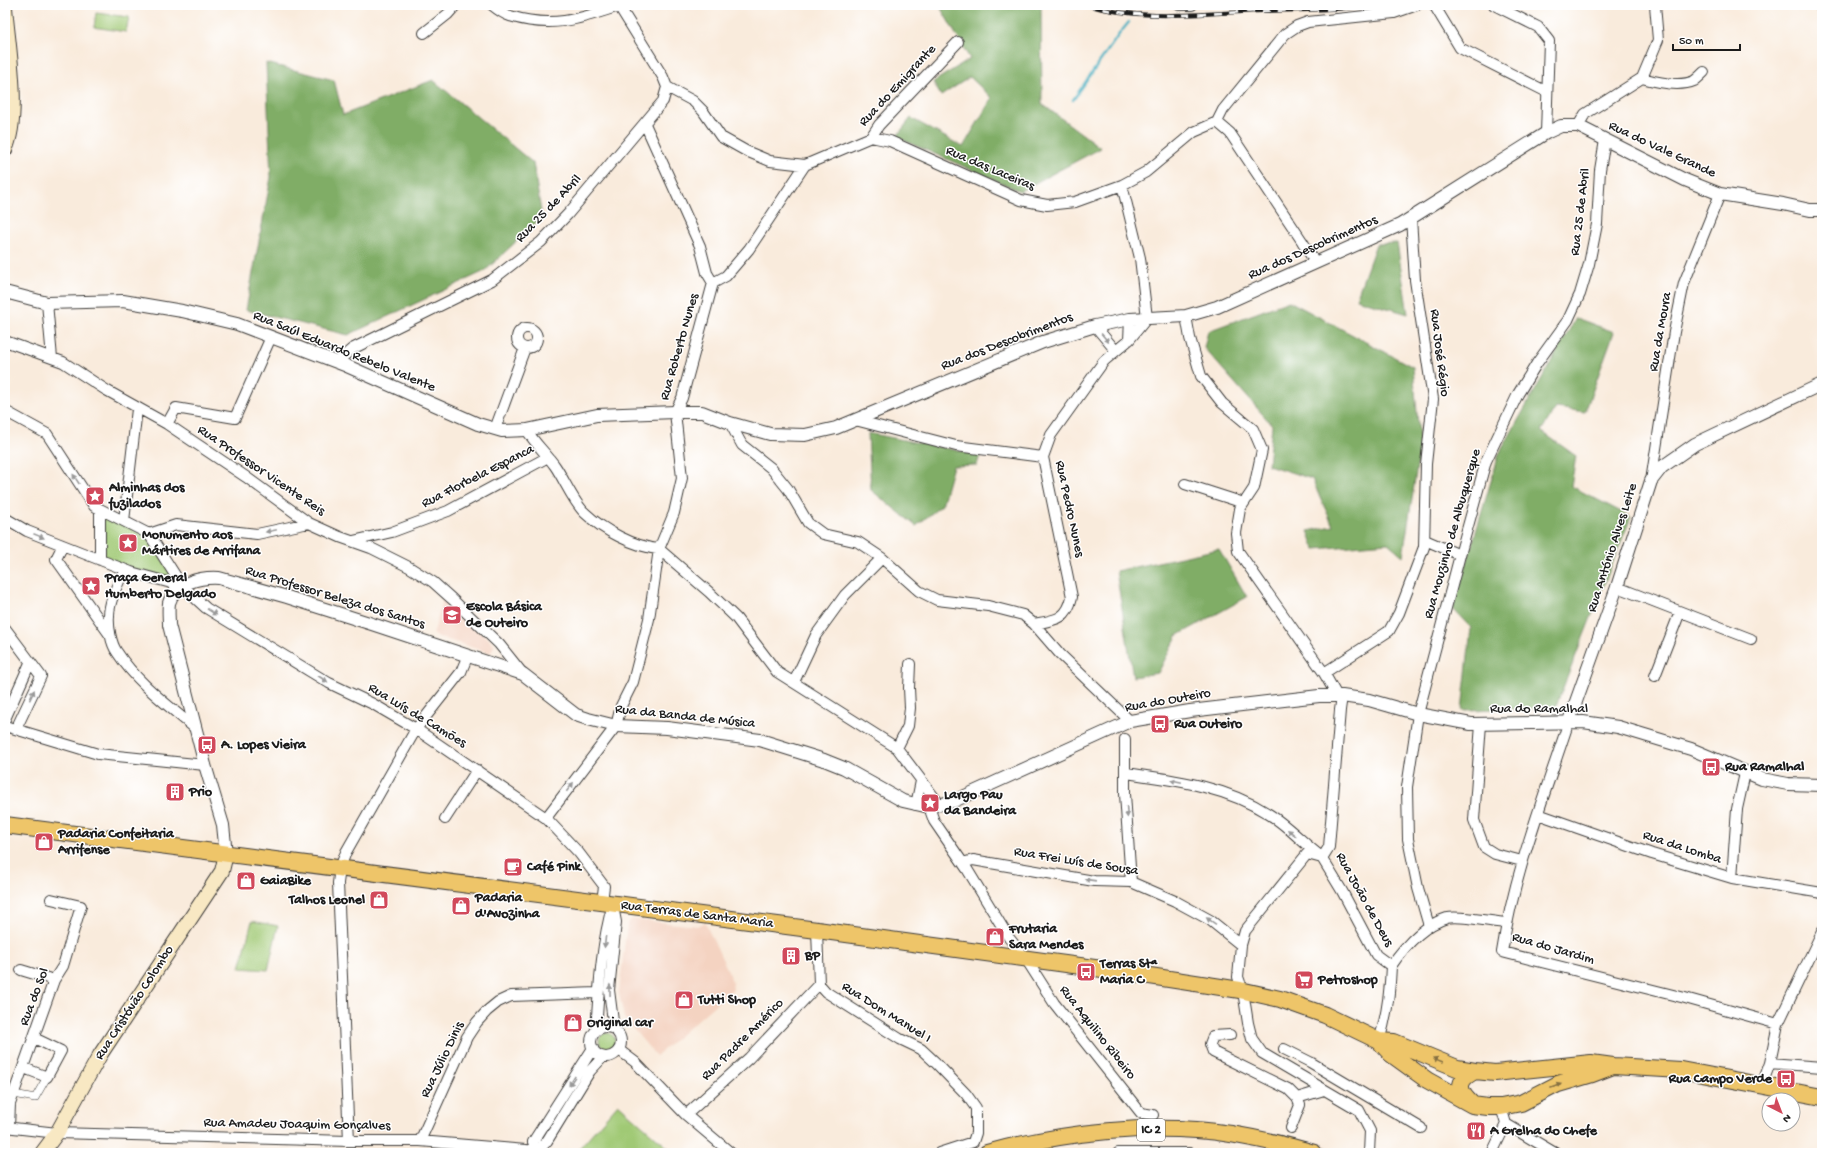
<svg xmlns="http://www.w3.org/2000/svg" width="1827" height="1158" viewBox="0 0 1827 1158" font-family="'Gochi Hand',sans-serif">
  <rect width="100%" height="100%" fill="#fff"/>
  <filter id="ink" filterUnits="userSpaceOnUse"><feTurbulence type="fractalNoise" baseFrequency=".025" numOctaves="2"/><feDisplacementMap in="SourceGraphic" scale="8" xChannelSelector="R" yChannelSelector="G"/><feConvolveMatrix kernelMatrix="1 2 1 2 8 2 1 2 1" color-interpolation-filters="sRGB"/></filter>
  <filter id="wash" filterUnits="userSpaceOnUse"><feTurbulence type="fractalNoise" baseFrequency=".012" numOctaves="4" result="noise"/><feDisplacementMap in="SourceGraphic" scale="16" xChannelSelector="R" yChannelSelector="G"/><feGaussianBlur stdDeviation="0.9" result="paint"/><feColorMatrix in="noise" values="0 0 0 0 0 0 0 0 0 0 0 0 0 0 0 0 0 1.4 0 .05"/><feComposite in="paint" operator="in"/></filter>
  <g filter="url(#wash)">
    <rect width="100%" height="100%" fill="#f9ebdc"/>
    <!-- built -->
    <path fill="#f4d3c1" d="M444 595 495 645 490 653 433 635Z
      M632 919 697 926 705 923 730 975 733 989 656 1056 624 1018 619 993 627 924Z"/>
    <!-- green -->
    <path fill="#a0c975" stroke="#5e7248" d="M96 13 129 17 126 32 94 27Z
      M102 513 148 536 176 581 136 572 102 558Z
      M252 921 278 926 268 970 240 968Z
      M599 1041a8 8 0 1 1 16 0a8 8 0 1 1-16 0Z
      M618 1104 674 1153H575Z"/>
    <!-- forest -->
    <path fill="#80ad66" stroke="#4e6441" d="M939 5H1041L1042 104 1101 148 1020 191 896 137 911 118 963 147 992 98 970 77 941 96 933 82 970 59Z
      M266 63 334 80 343 115 433 80 533 163 542 217 485 271 348 335 246 310 271 177Z
      M1397 243 1408 314 1356 299 1376 244Z
      M1289 301 1413 367 1420 447 1403 556 1388 543 1315 549 1308 531 1333 526 1312 479 1268 465 1272 425 1204 348 1208 331Z
      M1576 318 1614 332 1585 412 1556 408 1541 431 1576 456 1571 486 1631 517 1555 708 1462 710 1471 628 1453 609 1499 454Z
      M868 433 980 455 977 465 953 466 942 505 916 526 871 490Z
      M1219 549 1247 597 1177 636 1158 673 1133 677 1116 571Z"/>
    <g fill="none" stroke-linecap="round" stroke-linejoin="round">
      <!-- stream -->
      <path stroke="#44b0c2" stroke-width="2.5" d="M1073 100 1120 33 1129 22"/>
    </g>
  </g>
  <g filter="url(#ink)">
    <g fill="none" stroke-linecap="round" stroke-linejoin="round">
      <defs>
        <path id="pedestrian" d="M14 1094 35 1098 47 1077"/>
        <path id="minor" d="M492 5C497 9 504 14 510 16 552 29 580 19 619 6
          M1179 5H1192
          M1434 5 1460 48 1547 92
          M1494 5 1538 27 1549 41 1546 133
          M1818 5 1822 7
          M619 6 663 77 667 87 693 101 703 111 721 137 746 151 770 161 805 165 871 137 879 125 958 42
          M424 33 448 14 456 5
          M1642 78C1656 82 1680 87 1694 81 1697 79 1701 75 1704 72
          M1217 122 1230 133 1302 241 1315 262
          M1578 126 1585 114 1642 78 1658 40 1655 5
          M871 137 890 141 1021 200 1047 205 1075 202 1122 185 1146 172 1194 132 1217 122 1223 110 1285 34 1297 26 1308 22 1394 13 1417 5
          M1122 185 1140 258 1147 318 1129 340
          M713 283 726 276 749 249 805 165
          M47 303 52 358
          M1186 316 1190 338 1201 376 1222 403 1253 429 1262 450 1254 488 1240 509 1236 533 1238 551 1324 673 1337 696
          M1095 326 1116 351
          M517 338a10 10 0 1 1 20 0a10 10 0 1 1-20 0Z
          M5 341 63 362 106 390 167 424 246 477 309 523 340 537 371 548 409 567 433 582 452 599 499 644 523 674
          M337 362 352 349 492 280 541 242 568 214 663 101 667 87
          M5 411 47 434 94 506 149 534 182 586 206 608 329 683 373 704 416 729 546 818 579 853 604 886 602 902
          M855 420 956 446 1043 457
          M730 423 742 445 771 468 788 489 808 523 823 534 858 542 882 558 919 591 937 600 988 606 1023 615 1034 624 1060 654 1130 721
          M167 424 176 408 235 418 271 337
          M495 429 525 348
          M527 430C534 443 546 453 555 466 564 479 574 503 585 513 603 530 634 547 659 549
          M1651 481 1674 332 1684 283 1720 194
          M1185 484 1244 503
          M5 518 27 531 131 572 182 586
          M124 521 137 409
          M149 534 176 525 257 534 309 523
          M1425 540 1460 555
          M353 541 392 532 448 511 548 457
          M61 549 56 559 110 635
          M659 549 709 592 736 618 777 672 897 748 940 805
          M100 560V509
          M124 570C118 584 109 601 109 616 108 626 111 644 117 652 137 683 169 706 196 729
          M1617 587 1751 639
          M1034 624C1055 620 1067 620 1072 597L1043 457 1051 435 1104 361 1129 340 1130 319
          M5 628 41 676 16 729
          M1324 673 1389 631 1399 613 1424 547 1426 464 1433 399 1415 280 1411 218
          M1655 676 1680 612
          M794 682 816 635 845 595 882 558
          M1342 696 1340 710 1329 847 1322 858 1342 891 1376 955 1391 966C1390 992 1387 1016 1379 1041
          M5 719 30 663
          M1569 721C1544 797 1514 873 1502 952L1685 998 1778 1024
          M1481 724 1474 820 1484 847 1495 854 1522 861
          M5 726 98 754 205 765
          M1125 739V794L1131 882
          M897 748 908 726 910 708 909 688 910 664
          M1126 773C1174 780 1225 786 1267 813 1286 824 1302 842 1319 855
          M916 805 921 781
          M929 807 934 821 967 869 1009 938 1026 959 1054 1003 1141 1113 1153 1115
          M1538 814 1652 854 1732 878 1822 893
          M546 818 616 726 621 706 633 682 649 619 659 549 674 513 682 478 675 412 682 398 713 283 707 273 700 246 645 124
          M445 819 477 770
          M1322 858 1307 854 1245 931 1241 945 1238 977 1243 991 1248 1023 1252 1039 1262 1053 1359 1110 1370 1131 1369 1153
          M963 863 973 860 1094 881 1131 882 1175 901 1210 920 1241 945
          M1732 878 1737 809 1745 773
          M613 906 616 922 609 990 614 1029
          M1429 926 1418 888 1408 839 1407 787 1418 714 1460 555 1486 461 1518 394 1537 363 1568 320 1580 294 1589 264 1597 224 1600 170 1605 140
          M817 930 819 984 826 992 900 1039 921 1049 936 1063 966 1094 976 1108V1133L973 1142 939 1153
          M1391 966C1404 947 1424 925 1447 918 1460 915 1492 922 1506 923
          M21 970 54 980
          M591 1042a15 15 0 1 1 30 0a15 15 0 1 1-30 0Z
          M596 1031C599 988 601 945 613 904
          M1230 1035 1213 1036 1210 1044 1213 1052 1288 1089 1297 1098 1300 1105 1291 1128
          M1284 1049 1310 1062 1421 1128
          M619 1050 635 1062 686 1115 731 1153
          M1770 1063 1822 1067
          M24 1068 47 1077 61 1051 34 1038
          M1762 1085 1770 1063 1778 1024 1822 932
          M1297 1098 1324 1090
          M1501 1107 1506 1124 1555 1153
          M686 1115 749 1058 819 984
          M5 1127 57 1133 349 1141H420L537 1151
          M9 1127 10 1104 54 980 63 966 81 906 51 899
          M349 1141 338 883 340 868 346 852 416 729 461 672 468 655
          M420 1141 467 1037 477 1022 487 1011 498 1002 511 996 597 993
          M537 1151 533 1142 593 1048
          M536 1153 547 1141 590 1071 603 1057
          M1118 1153H1190
          M1492 1153 1506 1124"/>
        <path id="tertiary" d="M5 292 47 303 123 301 182 311 237 324 347 366 478 424 502 431 527 430 597 415 675 412H702L730 423 770 434 805 435 836 428 1043 342 1095 326 1130 319 1186 316 1217 307 1400 225 1546 133 1561 126H1578L1685 180 1720 194 1783 204 1810 210H1822
          M1569 721 1617 587 1651 481 1662 467 1695 444 1822 384
          M226 854 223 825 205 765 169 625C169 618 168 610 169 603 175 582 201 577 219 578L287 597 372 624 523 674 576 715 588 719 616 726 667 728 760 740 824 760 844 768 903 801 929 807 954 801 1130 721 1190 711 1319 696H1342L1369 700 1418 714 1471 724 1583 722 1618 727 1691 749 1762 779 1788 784 1822 785"/>
        <path id="secondary" d="M5 7C8 46 21 115 5 150
          M42 1153 57 1133 100 1055 222 871 226 854"/>
        <path id="primary" d="M5 825 817 930 1124 972 1240 990 1280 999 1325 1015 1379 1041 1394 1042 1457 1068 1475 1071 1495 1073 1591 1063 1613 1066 1681 1070 1822 1097
          M1379 1041 1391 1054 1427 1080 1472 1105 1488 1107H1501L1521 1103 1558 1084 1592 1074 1613 1066
          M1471 1103C1457 1090 1457 1080 1475 1071"/>
        <path id="trunk" d="M987 1153C1062 1132 1154 1122 1231 1134 1260 1139 1287 1145 1314 1153"/>
      </defs>
      <!-- pedestrian casing -->
      <use href="#pedestrian" stroke="#3d3b39" stroke-width="8"/>
      <!-- minor casing -->
      <use href="#minor" stroke="#3d3b39" stroke-width="12"/>
      <!-- tertiary casing -->
      <use href="#tertiary" stroke="#3d3b39" stroke-width="14"/>
      <!-- secondary casing -->
      <use href="#secondary" stroke="#3d3b39" stroke-width="16"/>
      <!-- primary casing -->
      <use href="#primary" stroke="#3d3b39" stroke-width="18"/>
      <!-- trunk casing -->
      <use href="#trunk" stroke="#3d3b39" stroke-width="18"/>
      <!-- pedestrian -->
      <use href="#pedestrian" stroke="#fff" stroke-width="7"/>
      <!-- minor -->
      <use href="#minor" stroke="#fff" stroke-width="10"/>
      <!-- tertiary -->
      <use href="#tertiary" stroke="#fff" stroke-width="12"/>
      <!-- secondary -->
      <use href="#secondary" stroke="#f8e8c3" stroke-width="14"/>
      <!-- primary -->
      <use href="#primary" stroke="#eec569" stroke-width="16"/>
      <!-- trunk -->
      <use href="#trunk" stroke="#eec569" stroke-width="16"/>
      <defs>
        <path id="rail" d="M1087 5C1143 22 1205 13 1263 11 1297 10 1334 11 1367 5"/>
      </defs>
      <!-- rail casing -->
      <use href="#rail" stroke="#1c1c1c" stroke-width="4"/>
      <!-- rail -->
      <use href="#rail" stroke="#fff" stroke-width="2.5" stroke-dasharray="8" stroke-linecap="butt"/>
    </g>
    <!-- one-way arrows -->
    <defs><path id="oneway-solid" d="M-6-.8H1V-3.2L6.5 0L1 3.2V.8H-6Z"/></defs>
    <g fill="#999">
      <use href="#oneway-solid" transform="translate(1105 338) rotate(50)"/>
      <use href="#oneway-solid" transform="translate(76 479) rotate(-123)"/>
      <use href="#oneway-solid" transform="translate(271 531) rotate(168)"/>
      <use href="#oneway-solid" transform="translate(39 536) rotate(22)"/>
      <use href="#oneway-solid" transform="translate(212 612) rotate(33)"/>
      <use href="#oneway-solid" transform="translate(323 679) rotate(33)"/>
      <use href="#oneway-solid" transform="translate(32 695) rotate(-65)"/>
      <use href="#oneway-solid" transform="translate(1176 781) rotate(-168)"/>
      <use href="#oneway-solid" transform="translate(570 787) rotate(-53)"/>
      <use href="#oneway-solid" transform="translate(1127 812) rotate(86)"/>
      <use href="#oneway-solid" transform="translate(1292 833) rotate(-141)"/>
      <use href="#oneway-solid" transform="translate(1090 880) rotate(-172)"/>
      <use href="#oneway-solid" transform="translate(1211 921) rotate(-146)"/>
      <use href="#oneway-solid" transform="translate(605 942) rotate(96)"/>
      <use href="#oneway-solid" transform="translate(610 990) rotate(-91)"/>
      <use href="#oneway-solid" transform="translate(572 1081) rotate(123)"/>
    </g>
    <g fill="#857042">
      <use href="#oneway-solid" transform="translate(1438 1060) rotate(-158)"/>
      <use href="#oneway-solid" transform="translate(1556 1085) rotate(-21)"/>
    </g>
  </g>
  <!-- icons -->
  <defs>
    <symbol id="sight-square" viewBox="-11 -11 22 22"><rect x="-9" y="-9" width="18" height="18" rx="4" fill="#d1495b" stroke="#fff"/><path d="M0-6L1.8-2.2L6-1.7L2.9 1.2L3.7 5.4L0 3.3L-3.7 5.4L-2.9 1.2L-6-1.7L-1.8-2.2Z" fill="#fff"/></symbol>
    <symbol id="school-square" viewBox="-11 -11 22 22"><rect x="-9" y="-9" width="18" height="18" rx="4" fill="#d1495b" stroke="#fff"/><path d="M0-5L7-2L0 1L-7-2ZM-4 1L0 2.5L4 1V4Q0 6-4 4Z" fill="#fff"/></symbol>
    <symbol id="bus-square" viewBox="-11 -11 22 22"><rect x="-9" y="-9" width="18" height="18" rx="4" fill="#d1495b" stroke="#fff"/><path d="M-5-6H5V4H4V6H2V4H-2V6H-4V4H-5ZM-3.5-4V0h7V-4ZM-3.5 1.2v1.5H-2V1.2ZM2 1.2v1.5H3.5V1.2Z" fill="#fff"/></symbol>
    <symbol id="building-square" viewBox="-11 -11 22 22"><rect x="-9" y="-9" width="18" height="18" rx="4" fill="#d1495b" stroke="#fff"/><path d="M-4-6H4V6H1V3H-1V6H-4ZM-2.5-4.3h1.7v1.8h-1.7ZM.8-4.3h1.7v1.8H.8ZM-2.5-1h1.7V.8h-1.7ZM.8-1h1.7V.8H.8Z" fill="#fff"/></symbol>
    <symbol id="shop-square" viewBox="-11 -11 22 22"><rect x="-9" y="-9" width="18" height="18" rx="4" fill="#d1495b" stroke="#fff"/><path d="M-5-2.5h2.3a2.7 3.5 0 0 1 5.4 0H5L5.5 6h-11ZM-1.5-2.5h3a1.5 2.3 0 0 0-3 0Z" fill="#fff"/></symbol>
    <symbol id="cafe-square" viewBox="-11 -11 22 22"><rect x="-9" y="-9" width="18" height="18" rx="4" fill="#d1495b" stroke="#fff"/><path d="M-5.5-4.5H6V0H3Q3 3.5 0 3.5H-2.5Q-5.5 3.5-5.5 0ZM3-3.2v2h1.7v-2ZM-6 4.5H4V6H-6Z" fill="#fff"/></symbol>
    <symbol id="supermarket-square" viewBox="-11 -11 22 22"><rect x="-9" y="-9" width="18" height="18" rx="4" fill="#d1495b" stroke="#fff"/><path d="M-6-5.5h2.5l.6 2H6L4.5 2H-2.5L-4.4-4H-6ZM-1.5 3.2a1.3 1.3 0 1 0 .1 0ZM3 3.2a1.3 1.3 0 1 0 .1 0Z" fill="#fff"/></symbol>
    <symbol id="restaurant-square" viewBox="-11 -11 22 22"><rect x="-9" y="-9" width="18" height="18" rx="4" fill="#d1495b" stroke="#fff"/><path d="M-5-6h1v4h1v-4h1v4h1v-4h1v5L-1.5 .5V6h-2V.5L-5-1ZM5-6V6H3V1.5H1.5Q1.5-4 5-6Z" fill="#fff"/></symbol>
  </defs>
  <g fill-rule="evenodd">
    <use href="#sight-square" x="84" y="485" width="22" height="22"/>
    <use href="#sight-square" x="117" y="532" width="22" height="22"/>
    <use href="#sight-square" x="80" y="575" width="22" height="22"/>
    <use href="#school-square" x="441" y="604" width="22" height="22"/>
    <use href="#bus-square" x="1149" y="713" width="22" height="22"/>
    <use href="#bus-square" x="196" y="734" width="22" height="22"/>
    <use href="#bus-square" x="1700" y="756" width="22" height="22"/>
    <use href="#building-square" x="164" y="781" width="22" height="22"/>
    <use href="#sight-square" x="919" y="792" width="22" height="22"/>
    <use href="#shop-square" x="33" y="831" width="22" height="22"/>
    <use href="#cafe-square" x="502" y="856" width="22" height="22"/>
    <use href="#shop-square" x="235" y="870" width="22" height="22"/>
    <use href="#shop-square" x="368" y="889" width="22" height="22"/>
    <use href="#shop-square" x="450" y="895" width="22" height="22"/>
    <use href="#shop-square" x="984" y="926" width="22" height="22"/>
    <use href="#building-square" x="780" y="945" width="22" height="22"/>
    <use href="#bus-square" x="1075" y="961" width="22" height="22"/>
    <use href="#supermarket-square" x="1293" y="969" width="22" height="22"/>
    <use href="#shop-square" x="673" y="989" width="22" height="22"/>
    <use href="#shop-square" x="562" y="1012" width="22" height="22"/>
    <use href="#bus-square" x="1775" y="1068" width="22" height="22"/>
    <use href="#restaurant-square" x="1465" y="1120" width="22" height="22"/>
  </g>
  <g text-anchor="middle" dominant-baseline="central" stroke-width="3" stroke-linejoin="round" paint-order="stroke">
    <!-- shield labels -->
    <rect fill="#fff" stroke="#606060" stroke-width="1" x="1137" y="1119" width="28" height="22" rx="3"/>
    <g font-size="13" font-weight="bold" fill="#1c1c1c">
      <text x="1151" y="1130">IC 2</text>
    </g>
    <!-- street labels -->
    <g font-size="14" fill="#1c1c1c" stroke="#fff">
      <text transform="translate(898 86) rotate(-47)">Rua do Emigrante</text>
      <text transform="translate(1662 150) rotate(25)">Rua do Vale Grande</text>
      <text transform="translate(990 169) rotate(23)">Rua das Laceiras</text>
      <text transform="translate(549 209) rotate(-46)">Rua 25 de Abril</text>
      <text transform="translate(1581 212) rotate(-83)">Rua 25 de Abril</text>
      <text transform="translate(1313 248) rotate(-24)">Rua dos Descobrimentos</text>
      <text transform="translate(1661 332) rotate(-80)">Rua da Moura</text>
      <text transform="translate(1007 342) rotate(-21)">Rua dos Descobrimentos</text>
      <text transform="translate(680 347) rotate(-74)">Rua Roberto Nunes</text>
      <text transform="translate(344 352) rotate(22)">Rua Saúl Eduardo Rebelo Valente</text>
      <text transform="translate(1439 353) rotate(83)">Rua José Régio</text>
      <text transform="translate(261 471) rotate(34)">Rua Professor Vicente Reis</text>
      <text transform="translate(478 477) rotate(-27)">Rua Florbela Espanca</text>
      <text transform="translate(1069 509) rotate(78)">Rua Pedro Nunes</text>
      <text transform="translate(1453 534) rotate(-74)">Rua Mouzinho de Albuquerque</text>
      <text transform="translate(1613 548) rotate(-72)">Rua António Alves Leite</text>
      <text transform="translate(335 598) rotate(17)">Rua Professor Beleza dos Santos</text>
      <text transform="translate(1168 701) rotate(-10)">Rua do Outeiro</text>
      <text x="1539" y="709">Rua do Ramalhal</text>
      <text transform="translate(417 716) rotate(31)">Rua Luís de Camões</text>
      <text transform="translate(685 717) rotate(6)">Rua da Banda de Música</text>
      <text transform="translate(1682 848) rotate(18)">Rua da Lomba</text>
      <text transform="translate(1076 862) rotate(9)">Rua Frei Luís de Sousa</text>
      <text transform="translate(1364 900) rotate(61)">Rua João de Deus</text>
      <text transform="translate(697 915) rotate(7)">Rua Terras de Santa Maria</text>
      <text transform="translate(1553 949) rotate(16)">Rua do Jardim</text>
      <text transform="translate(35 997) rotate(-69)">Rua do Sol</text>
      <text transform="translate(135 1003) rotate(-57)">Rua Cristóvão Colombo</text>
      <text transform="translate(886 1013) rotate(32)">Rua Dom Manuel I</text>
      <text transform="translate(1097 1033) rotate(52)">Rua Aquilino Ribeiro</text>
      <text transform="translate(743 1040) rotate(-45)">Rua Padre Américo</text>
      <text transform="translate(443 1060) rotate(-64)">Rua Júlio Dinis</text>
      <text transform="translate(297 1125) rotate(1)">Rua Amadeu Joaquim Gonçalves</text>
    </g>
    <!-- poi labels -->
    <g font-size="14" font-weight="bold" fill="#1c1c1c" stroke="#fff" text-anchor="start">
      <text x="109" y="488">Alminhas dos<tspan x="109" dy="16">fuzilados</tspan></text>
      <text x="142" y="535">Monumento aos<tspan x="142" dy="16">Mártires de Arrifana</tspan></text>
      <text x="105" y="578">Praça General<tspan x="105" dy="16">Humberto Delgado</tspan></text>
      <text x="466" y="607">Escola Básica<tspan x="466" dy="16">de Outeiro</tspan></text>
      <text x="1174" y="724">Rua Outeiro</text>
      <text x="221" y="745">A. Lopes Vieira</text>
      <text x="1725" y="767">Rua Ramalhal</text>
      <text x="189" y="792">Prio</text>
      <text x="944" y="795">Largo Pau<tspan x="944" dy="16">da Bandeira</tspan></text>
      <text x="58" y="834">Padaria Confeitaria<tspan x="58" dy="16">Arrifense</tspan></text>
      <text x="527" y="867">Café Pink</text>
      <text x="260" y="881">GaiaBike</text>
      <text x="475" y="898">Padaria<tspan x="475" dy="16">d'Avozinha</tspan></text>
      <text x="365" y="900" text-anchor="end">Talhos Leonel</text>
      <text x="1009" y="929">Frutaria<tspan x="1009" dy="16">Sara Mendes</tspan></text>
      <text x="805" y="956">BP</text>
      <text x="1100" y="964">Terras Stª<tspan x="1100" dy="16">Maria C</tspan></text>
      <text x="1318" y="980">Petroshop</text>
      <text x="698" y="1000">Tutti Shop</text>
      <text x="587" y="1023">Original car</text>
      <text x="1772" y="1079" text-anchor="end">Rua Campo Verde</text>
      <text x="1490" y="1131">A Grelha do Chefe</text>
    </g>
  </g>
  <!-- margin -->
  <rect width="1827" height="1158" fill="none" stroke="#fff" stroke-width="20"/>
  <!-- north arrow -->
  <g transform="translate(1781 1112) rotate(138)"><circle r="19" fill="#ffffff" stroke="#a4a4a4"/>
  <path d="M0-3L7 15L0 10L-7 15Z" fill="#d1495b"/>
  <text y="-6" font-size="11" font-weight="bold" text-anchor="middle" fill="#1c1c1c">N</text>
  </g>
  <!-- scale -->
  <path d="M1673 44v6h67v-6" fill="none" stroke="#1c1c1c" stroke-width="2"/>
  <text x="1679" y="44" font-size="12" fill="#1c1c1c" stroke="#ffffff" stroke-width="3" paint-order="stroke">50 m</text>
</svg>
